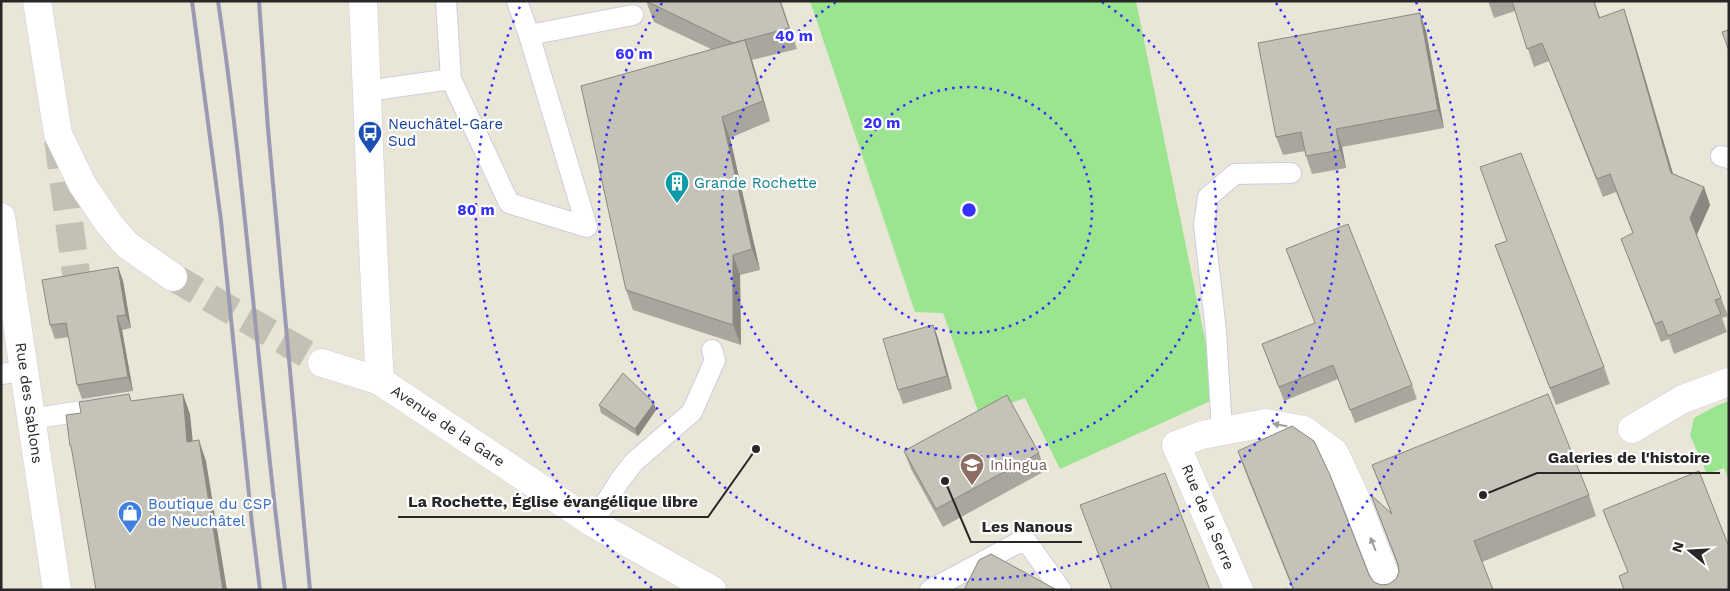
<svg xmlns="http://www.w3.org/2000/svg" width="1730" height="591" viewBox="0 0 1730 591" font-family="'Work Sans',sans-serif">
  <rect width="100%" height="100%" fill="#eae6d7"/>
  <!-- green -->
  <path fill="#9be490" d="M810 1H1136L1217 398 1060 469 1025 398 979 414 943 313 915 312Z
    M1729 401V480L1724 468 1707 474 1690 435 1694 418 1716 406Z"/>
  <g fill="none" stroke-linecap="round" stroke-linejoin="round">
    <!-- secondary-tunnel -->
    <path stroke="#c3c0b4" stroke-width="28" stroke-dasharray="28 14" stroke-linecap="butt" d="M173 277 322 363"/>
    <!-- motorway-tunnel -->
    <path stroke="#c3c0b4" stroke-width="28" stroke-dasharray="28 14" stroke-linecap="butt" d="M58 140 81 311"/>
    <defs>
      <path id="service" d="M446 1 451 79
        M517 1 529 35
        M367 91 451 79 509 203 587 227 529 35 633 15
        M1721 156 1729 158
        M1 374 23 371
        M31 419 108 407
        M1222 431 1216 331 1204 225 1208 197 1235 174 1291 173
        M593 523 620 480 634 462 692 412 715 360 712 350
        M930 590 1025 539 1061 590"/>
      <path id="minor" d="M363 1C369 128 372 254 380 381
        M1632 429 1683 399 1729 382
        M1239 590 1176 445 1202 435 1266 423 1304 430 1334 452 1352 490 1391 590"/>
      <path id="secondary" d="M37 1 58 134 82 184 109 224 127 245 173 277
        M1 217 57 590
        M322 363 380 381 593 523 712 590"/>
    </defs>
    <!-- service casing -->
    <use href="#service" stroke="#cdcce1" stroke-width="22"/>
    <!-- minor casing -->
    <use href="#minor" stroke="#cdcce1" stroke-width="29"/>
    <!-- secondary casing -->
    <use href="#secondary" stroke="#cdcce1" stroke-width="29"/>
    <!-- service -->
    <use href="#service" stroke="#fff" stroke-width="20"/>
    <!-- minor -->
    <use href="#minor" stroke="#fff" stroke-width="28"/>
    <!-- secondary -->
    <use href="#secondary" stroke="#fff" stroke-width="28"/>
    <!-- rail -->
    <path stroke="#9c9ab2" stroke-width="4" d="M192 1 221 221 252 524 260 590
      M218 1C247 196 259 394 285 590
      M259 1 268 129 310 590"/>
  </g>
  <!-- wall -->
  <path fill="#a9a79d" d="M646 1H781L797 49 752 60 770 121 730 138 760 270 740 275 741 345 633 310 626 290 711 49 654 22Z
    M1488 1H1594L1600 17 1630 27 1673 174 1704 187 1710 205 1697 235 1728 316 1722 318 1727 332 1674 354 1669 339 1661 342 1621 239 1633 234 1616 192 1603 197 1549 61 1534 67 1515 11 1494 18Z
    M1420 13 1426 31 1444 128 1342 147 1346 168 1312 174 1306 156 1305 151 1283 155 1276 137Z
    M1495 245 1604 367 1610 384 1556 405Z
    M1286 249 1412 385 1417 399 1355 423 1338 379 1284 401 1262 344 1315 323Z
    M118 267 123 281 131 328 122 330 133 391 82 399 77 385 69 337 55 339 50 325Z
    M933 325 938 338 952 389 903 404 898 390Z
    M599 405 656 410 638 436 601 413Z
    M904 451 1039 453 1045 471 943 527 911 469Z
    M1238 451 1369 575 1374 582 1381 585 1389 584 1396 579 1399 572 1398 566 1371 495 1391 513 1372 465 1589 495 1596 516 1482 562 1493 590H1293L1245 471Z"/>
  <!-- shaded-wall -->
  <path fill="#8a8880" d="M1624 9 1630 27 1678 191 1671 173Z
    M1420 13 1426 31 1444 128 1438 110Z
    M745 40 752 60 770 121 763 101Z
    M722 117 730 138 760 270 752 249Z
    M1336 129 1342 147 1346 168 1340 150Z
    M1704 187 1710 205 1696 236 1690 218Z
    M733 255 740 275 741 345 733 325Z
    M118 267 123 281 131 328 126 315Z
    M117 316 122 330 133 391 128 377Z
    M933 325 938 338 952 389 947 376Z
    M183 394 190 414 195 463 187 442Z
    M654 403 656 410 638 436 635 429Z
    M199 440 206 461 227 590H223Z"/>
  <!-- building -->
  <path fill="#c5c2b7" stroke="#8a8880" d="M646 1H780L789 28 733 43Z
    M1512 1H1594L1599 18 1624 9 1671 173 1704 187 1690 218 1721 298 1715 300 1721 314 1668 336 1662 321 1655 324 1621 239 1633 233 1610 174 1597 179 1542 43 1527 49Z
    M1420 13 1438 110 1336 129 1340 150 1306 156 1301 132 1276 137 1258 43Z
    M1729 30V51L1722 32Z
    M745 40 763 101 722 117 752 249 733 255V325L626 290 581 86Z
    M1521 153 1604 367 1550 388 1495 245 1507 241 1480 167Z
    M1348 224 1412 385 1350 410 1333 365 1279 387 1262 344 1315 323 1286 249Z
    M118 267 126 315 117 316 128 377 77 385 66 323 50 325 42 280Z
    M933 325 947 376 898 390 883 339Z
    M623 373 654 403 635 429 599 405Z
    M129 394 131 401 183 394 187 442 199 440 223 590H96L71 446H70L66 415 81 413 79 402Z
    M1548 394 1589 495 1474 541 1493 590H1294L1238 451 1292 426 1314 441 1330 475 1369 575 1374 582 1381 585 1389 584 1396 579 1399 572 1398 564 1371 495 1392 514 1372 465Z
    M1007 395 1039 453 936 509 904 451Z
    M1699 471 1729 547V590H1624L1619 576 1628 572 1603 510Z
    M1165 473 1210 590H1112L1080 505Z
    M991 554 1055 589 964 590 979 560Z"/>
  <!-- one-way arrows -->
  <defs><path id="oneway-solid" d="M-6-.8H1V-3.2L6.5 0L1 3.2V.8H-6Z" transform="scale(1.25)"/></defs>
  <g fill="#9e9e9e">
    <use href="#oneway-solid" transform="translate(1280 425) rotate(-170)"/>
    <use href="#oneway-solid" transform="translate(1373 544) rotate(-111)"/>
  </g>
  <!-- distance rings -->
  <g fill="none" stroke="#352fff" stroke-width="2.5" stroke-dasharray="2.5 5">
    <circle cx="969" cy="210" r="123"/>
    <path d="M1102 2A247 247 0 1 1 836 2"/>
    <path d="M1276 3A370 370 0 1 1 662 3"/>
    <path d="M652 588A493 493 0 0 1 522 2M1416 2A493 493 0 0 1 1286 588"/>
  </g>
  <!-- icons -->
  <defs>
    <symbol id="bus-pin" viewBox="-11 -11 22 30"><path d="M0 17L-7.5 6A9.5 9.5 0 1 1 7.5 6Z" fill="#1a4fb4" stroke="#fff"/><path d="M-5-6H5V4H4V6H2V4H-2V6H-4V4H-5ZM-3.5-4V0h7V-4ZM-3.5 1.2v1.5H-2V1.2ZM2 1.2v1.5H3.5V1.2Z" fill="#fff"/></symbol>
    <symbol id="building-pin" viewBox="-11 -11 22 30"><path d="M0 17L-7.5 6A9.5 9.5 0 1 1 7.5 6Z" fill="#0f9aa8" stroke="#fff"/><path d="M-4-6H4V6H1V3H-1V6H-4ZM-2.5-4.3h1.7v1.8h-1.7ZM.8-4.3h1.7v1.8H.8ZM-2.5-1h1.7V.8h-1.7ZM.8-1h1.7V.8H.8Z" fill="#fff"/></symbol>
    <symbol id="school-pin" viewBox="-11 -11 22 30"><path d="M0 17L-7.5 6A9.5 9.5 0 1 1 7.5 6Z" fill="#8d6e63" stroke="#fff"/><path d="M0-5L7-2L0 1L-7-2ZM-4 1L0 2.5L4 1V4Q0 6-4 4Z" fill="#fff"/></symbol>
    <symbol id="shop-pin" viewBox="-11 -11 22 30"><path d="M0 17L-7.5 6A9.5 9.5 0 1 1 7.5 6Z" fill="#3f7fe0" stroke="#fff"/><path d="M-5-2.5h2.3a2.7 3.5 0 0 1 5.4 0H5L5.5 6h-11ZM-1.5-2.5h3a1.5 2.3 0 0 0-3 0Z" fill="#fff"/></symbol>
  </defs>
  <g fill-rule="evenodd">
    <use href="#bus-pin" x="356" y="119" width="28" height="38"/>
    <use href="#building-pin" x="663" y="169" width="28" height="38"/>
    <use href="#school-pin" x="958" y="451" width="28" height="38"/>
    <use href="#shop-pin" x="116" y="499" width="28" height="38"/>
  </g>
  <g text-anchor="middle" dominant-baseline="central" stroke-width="4.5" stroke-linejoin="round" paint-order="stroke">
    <!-- transit labels -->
    <g font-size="15" fill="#164399" stroke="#fff" text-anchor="start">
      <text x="388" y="124">Neuchâtel-Gare<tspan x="388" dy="17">Sud</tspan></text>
    </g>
    <!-- culture labels -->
    <g font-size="15" fill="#0d838f" stroke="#fff" text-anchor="start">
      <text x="694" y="183">Grande Rochette</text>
    </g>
    <!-- street labels -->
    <g font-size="15" fill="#272727" stroke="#fff">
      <text transform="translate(29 403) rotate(82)">Rue des Sablons</text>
      <text transform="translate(448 426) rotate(34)">Avenue de la Gare</text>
      <text transform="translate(1208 517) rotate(67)">Rue de la Serre</text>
    </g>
    <!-- education labels -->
    <g font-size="15" fill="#785e54" stroke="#fff" text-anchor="start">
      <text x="990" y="465">Inlingua</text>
    </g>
    <!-- shop labels -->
    <g font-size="15" fill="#366cbe" stroke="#fff" text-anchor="start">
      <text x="148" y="504">Boutique du CSP<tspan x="148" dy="17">de Neuchâtel</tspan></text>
    </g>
  </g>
  <circle cx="969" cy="210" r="8" fill="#352fff" stroke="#fff" stroke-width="2.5"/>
  <g font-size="15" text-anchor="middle" font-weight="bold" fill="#352fff" stroke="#fff" stroke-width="4.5" stroke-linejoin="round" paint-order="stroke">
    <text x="794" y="41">40 m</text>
    <text x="634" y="59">60 m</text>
    <text x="882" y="128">20 m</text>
    <text x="476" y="215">80 m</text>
  </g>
  <!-- callouts -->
  <path fill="none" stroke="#272727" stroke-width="2" d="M1483 495L1537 473H1720M756 449L708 517H398M945 481L971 542H1082"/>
  <g fill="#272727" stroke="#fff" stroke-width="2">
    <circle cx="1483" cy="495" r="5"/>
    <circle cx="756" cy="449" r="5"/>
    <circle cx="945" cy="481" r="5"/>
  </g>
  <g font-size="16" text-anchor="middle" font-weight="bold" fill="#272727" stroke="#fff" stroke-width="4.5" stroke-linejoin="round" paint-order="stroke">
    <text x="1629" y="463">Galeries de l'histoire</text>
    <text x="553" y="507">La Rochette, Église évangélique libre</text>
    <text x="1027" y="532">Les Nanous</text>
  </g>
  <!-- border -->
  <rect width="1730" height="591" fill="none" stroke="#272727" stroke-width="5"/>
  <!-- north arrow -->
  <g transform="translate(1690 551) rotate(288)" stroke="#ffffff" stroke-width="4" paint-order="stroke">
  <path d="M0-4L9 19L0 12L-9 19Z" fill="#272727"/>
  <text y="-8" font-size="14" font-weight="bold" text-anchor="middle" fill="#272727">N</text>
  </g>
</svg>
